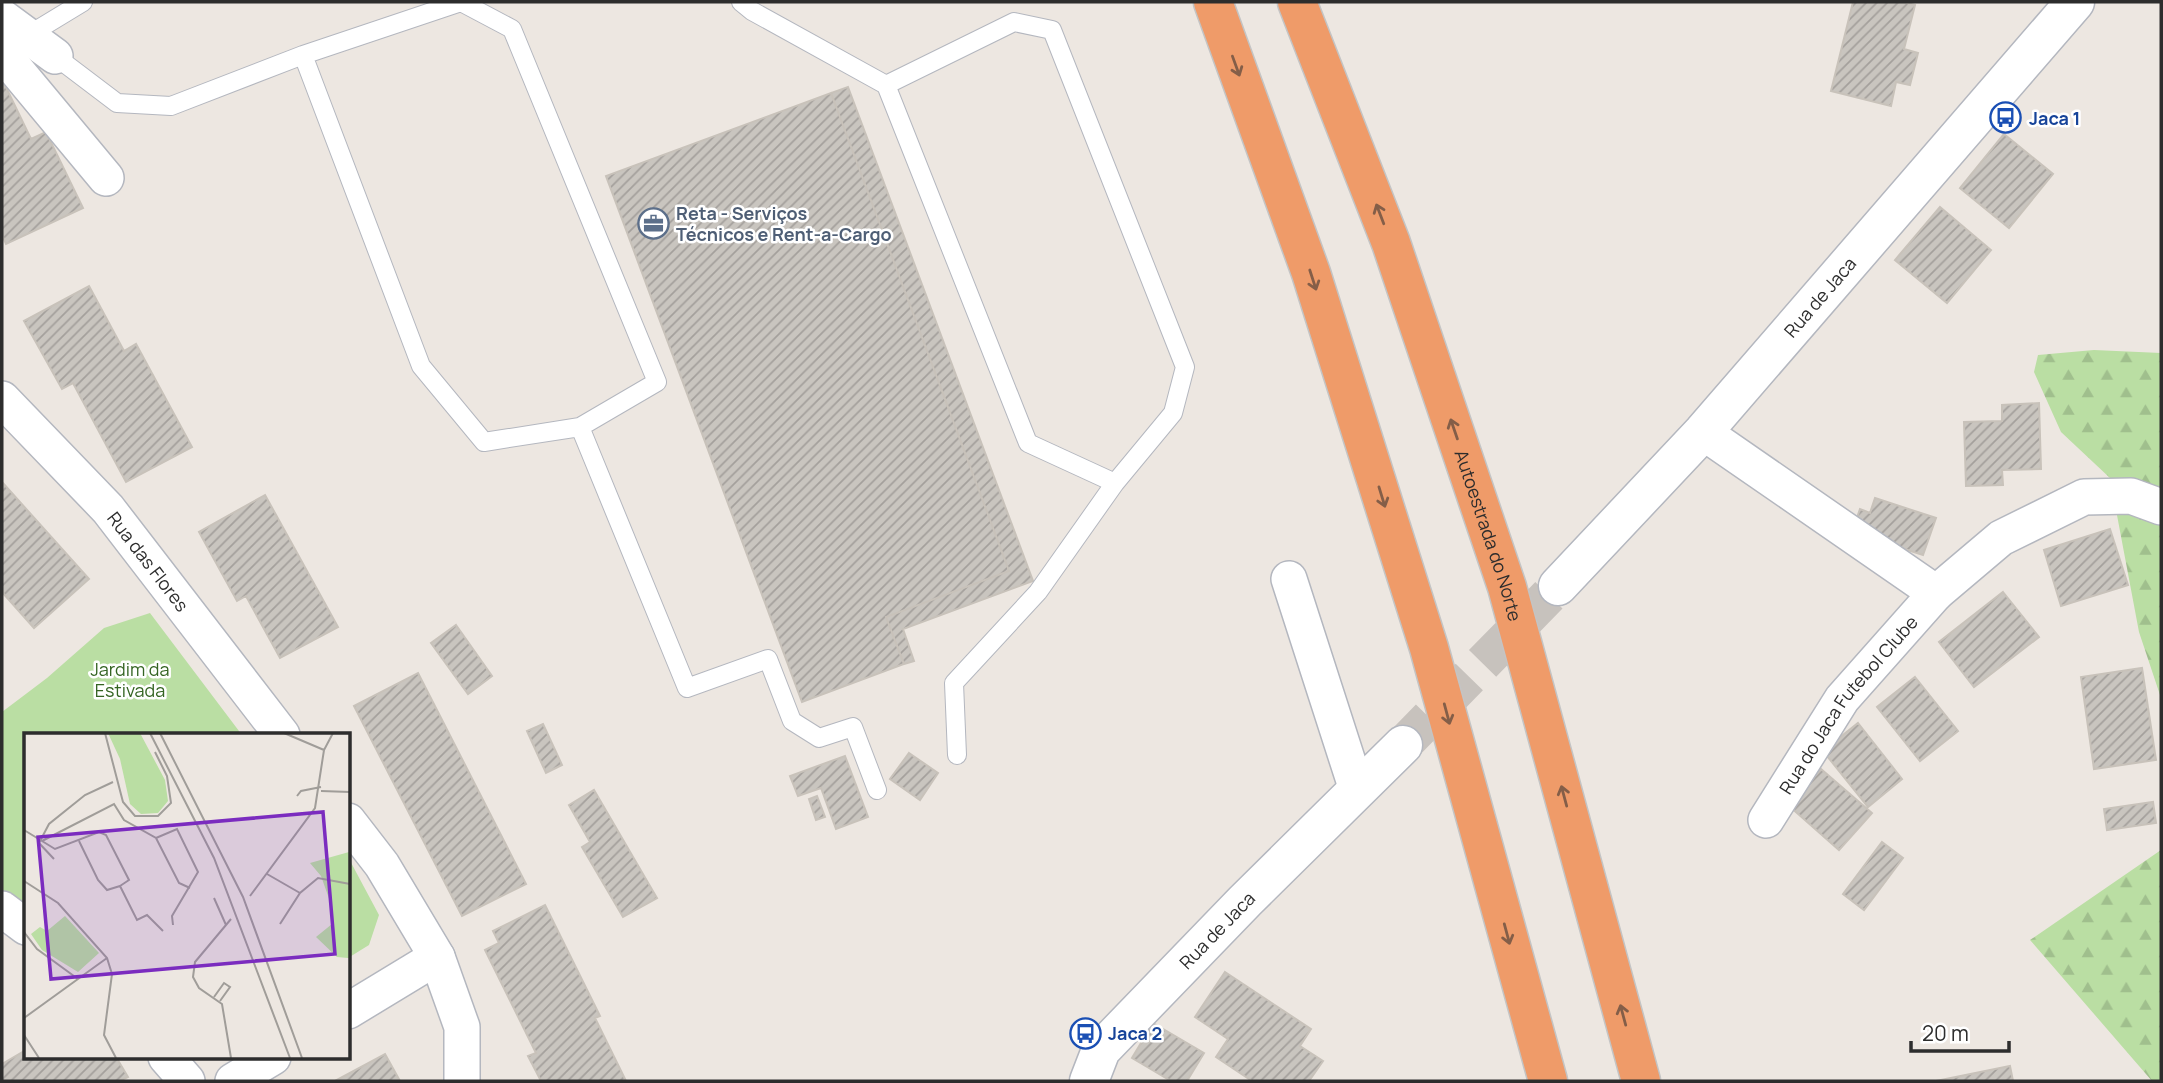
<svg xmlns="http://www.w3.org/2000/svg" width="2163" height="1083" viewBox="0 0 2163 1083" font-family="Manrope,sans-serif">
  <defs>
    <pattern id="forest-firs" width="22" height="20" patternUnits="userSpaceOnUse" patternTransform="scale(1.75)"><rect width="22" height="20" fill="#badea3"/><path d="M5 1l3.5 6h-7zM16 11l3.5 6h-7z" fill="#a0bf8d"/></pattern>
    <pattern id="building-hatch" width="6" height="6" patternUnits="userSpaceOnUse" patternTransform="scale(1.75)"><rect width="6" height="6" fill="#c9c5bf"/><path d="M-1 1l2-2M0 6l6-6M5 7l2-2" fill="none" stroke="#a4a09c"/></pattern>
  </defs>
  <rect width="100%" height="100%" fill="#ede7e1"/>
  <!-- forest -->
  <path fill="url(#forest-firs)" d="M2094 350 2161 353V698L2139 632 2110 478 2061 432 2034 372 2038 355Z
    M2161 850V1081H2152L2030 940Z"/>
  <!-- park -->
  <path fill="#badea3" d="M150 613 242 735H26V907L2 889V712L47 678 104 628Z
    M348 857 379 915 369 945 348 958Z"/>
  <!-- building -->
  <path fill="url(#building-hatch)" stroke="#c8c2ba" stroke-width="2" d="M1853 2H1903L1915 5 1904 49 1918 53 1910 85 1896 82 1891 106 1831 91Z
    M2 79 31 139 46 132 83 208 6 244 2 235Z
    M848 87 1033 581 903 629 914 661 904 664 886 617 1009 571 831 93Z
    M831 93 1009 571 886 617 904 664 802 702 606 176Z
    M2004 134 2053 174 2009 228 1960 188Z
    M1940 207 1991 250 1947 303 1895 260Z
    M89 286 124 351 136 344 192 447 126 482 73 383 62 389 24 321Z
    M2039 403 2041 469 2002 470 2003 485 1966 486 1964 422 2002 421V405Z
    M2 482 89 579 34 628 2 592Z
    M265 495 338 627 280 658 246 596 237 601 199 532Z
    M1875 498 1936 518 1923 555 1852 532 1860 509 1870 513Z
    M2110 529 2128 585 2061 606 2044 550Z
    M2003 592 2039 637 1974 687 1939 642Z
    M456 625 492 676 468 694 431 643Z
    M2142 668 2156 760 2094 769 2081 677Z
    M418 673 526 884 462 916 354 706Z
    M1915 677 1958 731 1920 761 1877 707Z
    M1858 723 1902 779 1868 807 1823 751Z
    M543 724 562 765 546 773 527 731Z
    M909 753 938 773 920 800 890 779Z
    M845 756 868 817 836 829 821 788 798 796 790 776Z
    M1821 769 1872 813 1839 850 1789 806Z
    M594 790 657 898 623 917 582 847 590 842 569 805Z
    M817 796 825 817 816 820 809 799Z
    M2153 802 2156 823 2107 830 2104 809Z
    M1882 842 1903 858 1864 910 1843 894Z
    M545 905 600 1016 595 1018 626 1081H541L528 1056 536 1053 485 950 499 943 493 931Z
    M1225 972 1311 1029 1300 1046 1323 1061 1309 1081H1252L1216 1057 1228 1039 1195 1017Z
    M1153 1023 1204 1053 1187 1081H1171L1132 1058Z
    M26 1050V1057H116L128 1077 119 1081H2V1064Z
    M385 1054 400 1081H335Z
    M2010 1066 2013 1081H1936Z"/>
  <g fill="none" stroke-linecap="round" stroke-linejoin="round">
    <!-- tertiary-tunnel -->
    <path stroke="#c7c2bd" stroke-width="38" stroke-dasharray="38 19" stroke-linecap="butt" d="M1403 745 1558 586"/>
    <defs>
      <path id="service" d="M741 2 752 11 886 85 1028 443 1115 483
        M27 36 83 2
        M303 55 421 366 484 442 580 427 687 688 768 659 792 721 819 738 853 727 877 790
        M55 56 117 103 171 106 303 55 461 2 512 29 657 382 580 427
        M886 85 1014 22 1052 30 1185 367 1173 413 1115 483 1038 592 954 683 957 755"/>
      <g id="minor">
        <path d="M2 17 55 56"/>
        <path d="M2 53 106 178"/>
        <path id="s1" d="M2 399 108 509 282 735"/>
        <path d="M1703 432 1936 593"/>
        <path d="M1289 579 1357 790"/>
        <path id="s2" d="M1766 820 1842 699 1936 593 2001 538 2084 497 2131 496 2161 507"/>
        <path d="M348 821 382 865 437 957 462 1027V1081"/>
        <path d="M2 909 26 927"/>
        <path d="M348 1011 437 957"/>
        <path d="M166 1057 187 1081"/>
        <path d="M233 1081 273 1057"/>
      </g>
      <g id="tertiary">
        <path id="s3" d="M1558 586 1703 432 2075 2"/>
        <path id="s4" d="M1089 1081 1101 1050 1245 901 1403 745"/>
      </g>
      <g id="motorway">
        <path d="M1213 2 1311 273 1429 648 1548 1081"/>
        <path id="s5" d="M1297 2 1391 243 1507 587 1641 1081"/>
      </g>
    </defs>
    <!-- service casing -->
    <use href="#service" stroke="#b4b7bf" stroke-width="20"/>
    <!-- minor casing -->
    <use href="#minor" stroke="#b4b7bf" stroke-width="38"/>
    <!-- tertiary casing -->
    <use href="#tertiary" stroke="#b4b7bf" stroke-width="41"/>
    <!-- motorway casing -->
    <use href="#motorway" stroke="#c4c4c4" stroke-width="41"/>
    <!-- service -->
    <use href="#service" stroke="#fff" stroke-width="18"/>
    <!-- minor -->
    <use href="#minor" stroke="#fff" stroke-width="35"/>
    <!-- tertiary -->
    <use href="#tertiary" stroke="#fff" stroke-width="38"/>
    <!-- motorway -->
    <use href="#motorway" stroke="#ef9b69" stroke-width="38"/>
  </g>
  <!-- one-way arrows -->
  <defs><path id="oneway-shaft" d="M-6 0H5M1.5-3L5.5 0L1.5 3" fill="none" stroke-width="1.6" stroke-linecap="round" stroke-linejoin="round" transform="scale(1.75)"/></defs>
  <g stroke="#845e48">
    <use href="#oneway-shaft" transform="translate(1236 66) rotate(70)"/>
    <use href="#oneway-shaft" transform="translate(1380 214) rotate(-111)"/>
    <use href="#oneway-shaft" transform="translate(1313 280) rotate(72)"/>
    <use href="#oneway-shaft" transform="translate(1454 429) rotate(-109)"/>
    <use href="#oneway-shaft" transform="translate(1382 497) rotate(73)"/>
    <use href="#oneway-shaft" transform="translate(1447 714) rotate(75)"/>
    <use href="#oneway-shaft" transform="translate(1564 796) rotate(-105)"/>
    <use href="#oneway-shaft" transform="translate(1507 934) rotate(75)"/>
    <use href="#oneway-shaft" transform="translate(1623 1015) rotate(-105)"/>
  </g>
  <!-- icons -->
  <defs>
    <symbol id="bus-ring" viewBox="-11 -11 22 22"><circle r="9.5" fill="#fff" stroke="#1a4fb4" stroke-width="1.5"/><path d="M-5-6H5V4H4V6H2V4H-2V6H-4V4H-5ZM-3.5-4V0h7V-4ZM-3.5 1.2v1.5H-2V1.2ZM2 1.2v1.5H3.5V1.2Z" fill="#1a4fb4"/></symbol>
    <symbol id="office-ring" viewBox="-11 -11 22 22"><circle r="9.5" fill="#fff" stroke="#5c6f8a" stroke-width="1.5"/><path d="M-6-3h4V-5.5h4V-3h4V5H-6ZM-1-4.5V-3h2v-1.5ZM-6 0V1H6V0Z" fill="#5c6f8a"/></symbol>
  </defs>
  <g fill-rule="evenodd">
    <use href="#bus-ring" x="1988" y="100" width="35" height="35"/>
    <use href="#office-ring" x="636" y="206" width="35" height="35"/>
    <use href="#bus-ring" x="1068" y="1016" width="35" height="35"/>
  </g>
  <g text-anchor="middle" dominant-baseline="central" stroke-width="5" stroke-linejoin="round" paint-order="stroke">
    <!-- transit labels -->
    <g font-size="18" font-weight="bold" fill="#164399" stroke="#fff" text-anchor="start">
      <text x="2029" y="118">Jaca 1</text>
      <text x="1108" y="1033">Jaca 2</text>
    </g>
    <!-- service labels -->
    <g font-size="18" font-weight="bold" fill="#4e5e75" stroke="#fff" text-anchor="start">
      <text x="676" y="213">Reta - Serviços<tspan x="676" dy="21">Técnicos e Rent-a-Cargo</tspan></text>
    </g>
    <!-- street labels -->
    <g font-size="18" fill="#2d2d2d" stroke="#fff">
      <text stroke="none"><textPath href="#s3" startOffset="390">Rua de Jaca</textPath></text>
      <text stroke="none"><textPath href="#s5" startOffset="567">Autoestrada do Norte</textPath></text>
      <text stroke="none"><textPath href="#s1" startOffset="219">Rua das Flores</textPath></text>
      <text stroke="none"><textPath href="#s2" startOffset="142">Rua do Jaca Futebol Clube</textPath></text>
      <text stroke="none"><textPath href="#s4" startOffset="200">Rua de Jaca</textPath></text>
    </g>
    <!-- park labels -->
    <g font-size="18" fill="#346422" stroke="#fff">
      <text x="130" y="669">Jardim da<tspan x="130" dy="21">Estivada</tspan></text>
    </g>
  </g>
  <!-- overview -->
  <g transform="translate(24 733)">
    <rect width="326" height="326" fill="#ede7e1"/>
    <path d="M84 0H116L141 47 144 68 134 80 117 81 106 71 96 26Z" fill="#badea3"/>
    <path d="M325 119V225H324L313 224 292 204 308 191V174L297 143 286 130Z" fill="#badea3"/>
    <path d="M41 183 75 220 54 239 18 217 7 201 16 194 23 198Z" fill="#badea3"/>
    <path fill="none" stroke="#a09d99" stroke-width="2" d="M81 0 99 69 111 83H134L147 70 143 43 131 19M126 0 190 125 266 325M136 0 219 164 278 325M260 0 300 17M297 58 326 59M273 63 277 58 297 54M0 97 31 116 75 99 82 102 105 147 96 153M132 105 153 96 174 139 148 183 149 192M18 108 90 71 100 87 132 105 155 150 166 155M55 108 74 147 83 157 96 153 113 187 123 182 139 198M30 126 15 110 25 91 61 62 89 49M243 141 276 160M0 148 34 170 83 225 88 241 80 302 92 325M226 163 291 75 300 17 309 0M190 165 202 192M207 186 171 229 169 244 175 255 198 271 207 325M256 191 276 160 294 145 326 151M0 199 13 216 54 246M190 264 200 250 206 254 196 268M0 285 83 225M0 302 15 325"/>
    <path fill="#7b2cbf" fill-opacity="0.15" stroke="#7b2cbf" stroke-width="3.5" d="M299 79 311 221 27 246 14 104Z"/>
    <rect width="326" height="326" fill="none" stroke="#2d2d2d" stroke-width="3.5"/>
  </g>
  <!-- border -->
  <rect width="2163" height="1083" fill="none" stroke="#2d2d2d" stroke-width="7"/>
  <!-- scale -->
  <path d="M1911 1041v10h98v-10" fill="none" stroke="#2d2d2d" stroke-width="3.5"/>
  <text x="1922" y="1041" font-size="21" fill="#2d2d2d" stroke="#ffffff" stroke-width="5" paint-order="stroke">20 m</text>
</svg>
